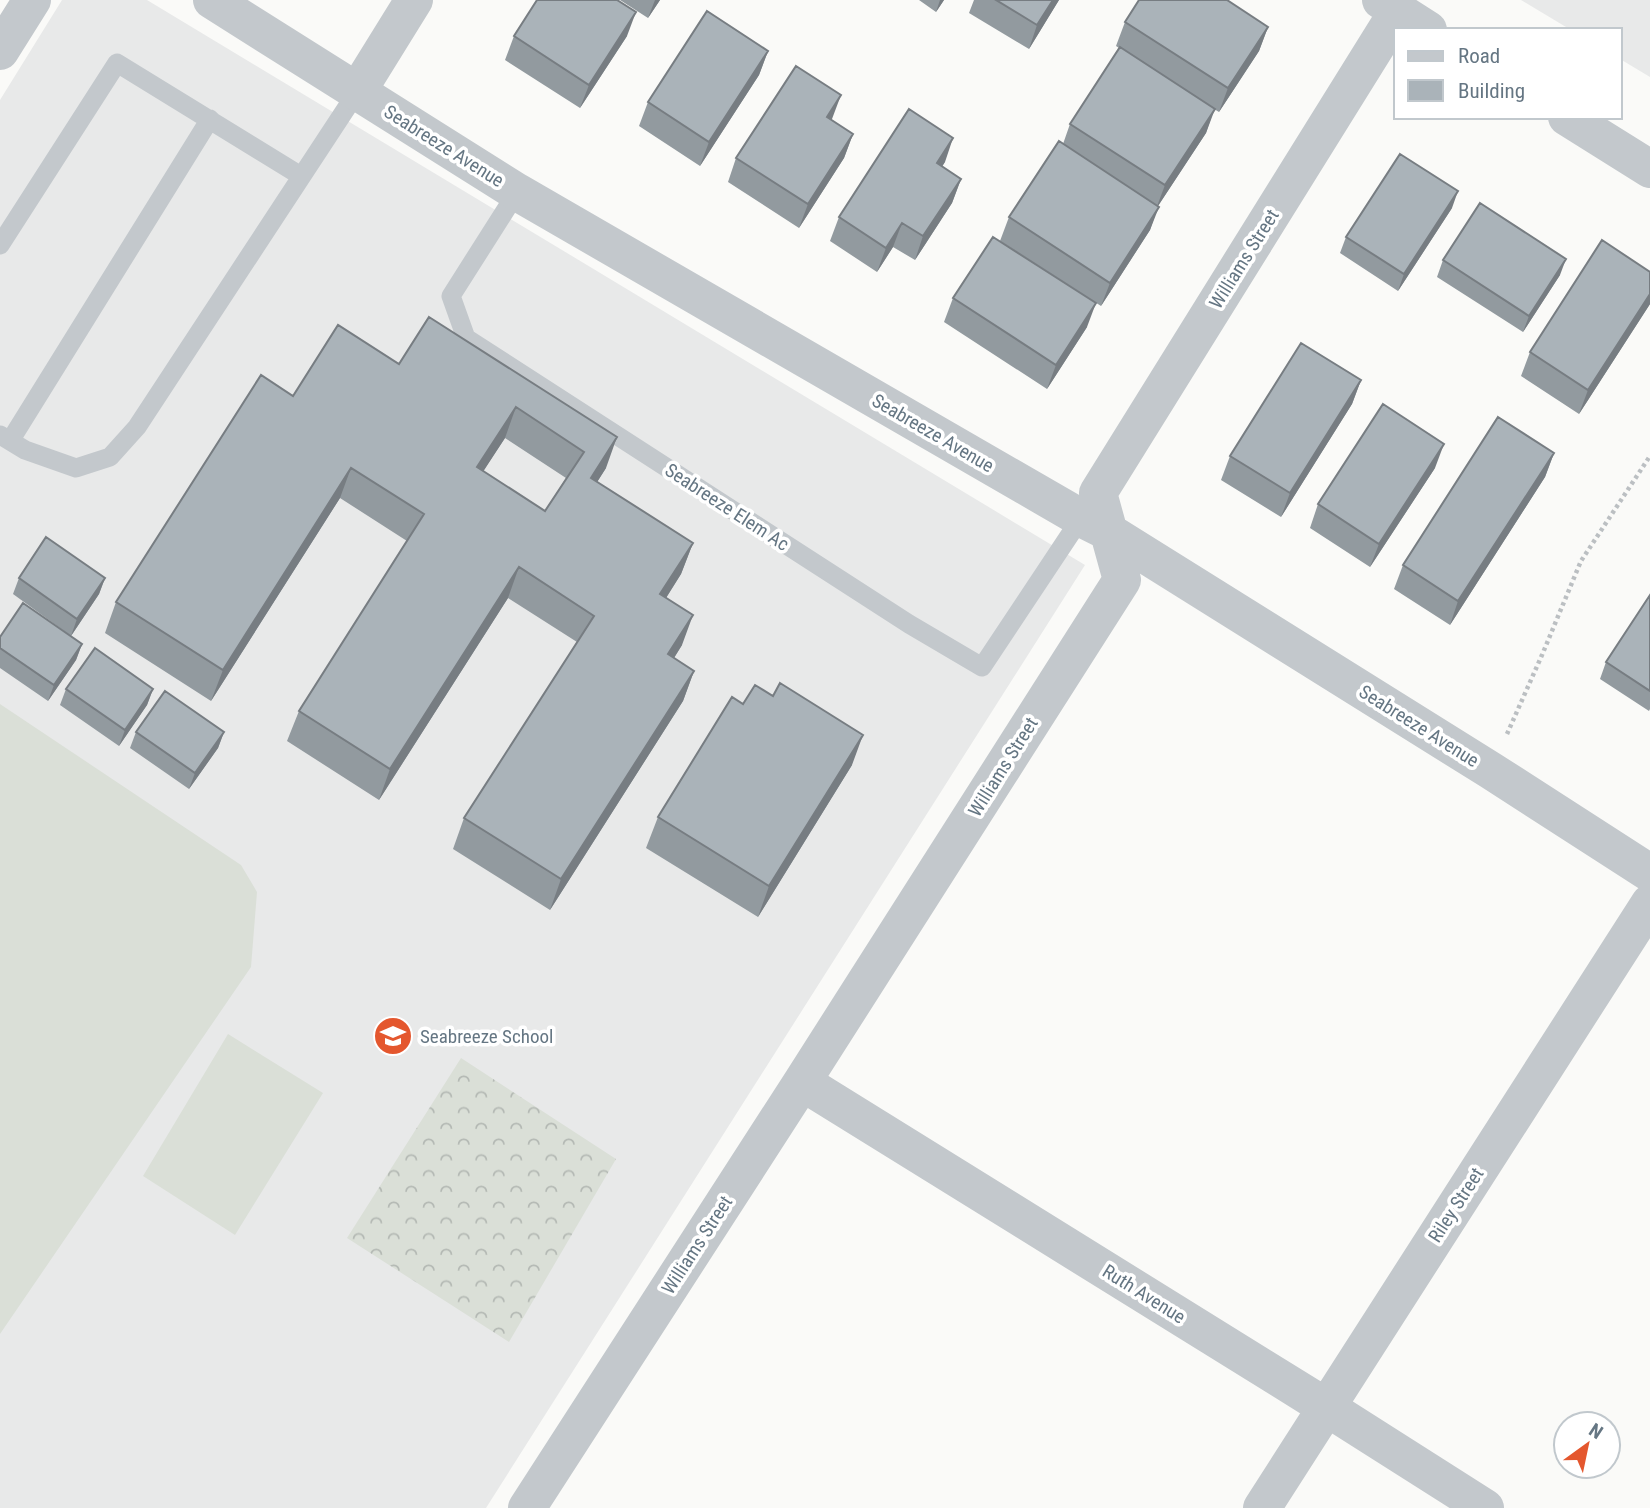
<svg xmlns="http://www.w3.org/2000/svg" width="1650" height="1508" viewBox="0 0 1650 1508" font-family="'Roboto Condensed',sans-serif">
  <defs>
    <pattern id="forest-crowns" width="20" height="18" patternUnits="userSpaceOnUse" patternTransform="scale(1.75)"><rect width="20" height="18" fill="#dadfd7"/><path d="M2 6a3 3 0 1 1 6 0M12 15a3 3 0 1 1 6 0" fill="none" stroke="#b4b9b4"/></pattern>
  </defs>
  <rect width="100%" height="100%" fill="#fafaf8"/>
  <!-- built -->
  <path fill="#e8e9e9" d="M62 0H147L1085 565 486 1508H0V100Z
    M1521 0H1650V77L1620 59V30H1571Z"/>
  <!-- forest -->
  <path fill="url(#forest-crowns)" d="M461 1058 616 1159 509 1342 347 1238Z"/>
  <!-- garden -->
  <path fill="#dadfd7" d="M0 704 241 865 257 892 251 967 0 1334Z
    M228 1034 323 1093 235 1235 143 1176Z"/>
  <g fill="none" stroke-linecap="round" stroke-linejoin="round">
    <!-- path -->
    <path stroke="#bbbfc2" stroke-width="4.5" stroke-dasharray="3.5 3.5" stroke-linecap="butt" d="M1507 734 1542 655 1581 561 1650 456"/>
    <!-- service -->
    <path stroke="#c3c8cc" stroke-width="19" d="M517 192 451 296 466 338 909 624 982 667 1081 518
      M0 245 117 63 301 176
      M0 435 25 450 76 468 110 457 137 427 357 92
      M10 441 210 119"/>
    <!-- minor -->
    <path stroke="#c3c8cc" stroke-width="38" d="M212 0 517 192 1081 518 1109 532 1490 770 1650 873
      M1381 0 1428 30
      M0 51 32 0
      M357 92 414 0
      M1567 117 1650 169
      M802 1082 1326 1407 1485 1508
      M527 1508 802 1082 1122 580 1098 493 1398 11
      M1262 1508 1650 903"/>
  </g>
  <!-- wall -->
  <path fill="#929a9f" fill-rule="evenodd" d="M620 0H660L648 18Z
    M919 0H944L936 12Z
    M974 0H1059L1029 49 969 13Z
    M1125 22 1268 27 1259 51 1219 112 1214 109 1206 133 1158 206 1150 230 1101 306 1000 241 1009 217 1063 144 1070 124 1119 48 1116 46Z
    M514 36H627L580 108 505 60Z
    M768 51 759 75 700 166 639 126 648 102Z
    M831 120 853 134 844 158 799 228 728 182 736 158Z
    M945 162 942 166 961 179 952 203 915 260 893 247 877 272 830 241 839 217Z
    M1452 208 1398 291 1340 253 1346 237Z
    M1443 260 1560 275 1523 332 1437 277Z
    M1650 272V304L1579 414 1521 376 1530 352Z
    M953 298 1087 327 1047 389 944 322Z
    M429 317 606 468 597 482 693 543 681 574 666 598 682 645 674 658 694 671 683 701 550 910 453 849 464 818 577 642 508 598 379 800 287 741 299 711 407 541 340 498 211 701 105 633 116 602 293 396 399 364ZM505 438 566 478 545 511 483 471Z
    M1361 380 1352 404 1281 517 1221 480 1230 456Z
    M1554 453 1545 477 1450 625 1394 589 1403 565Z
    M1435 468 1370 567 1310 528 1318 504Z
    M19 578H105L99 594 71 636 13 594Z
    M1650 595V709L1649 711 1600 679 1606 662Z
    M0 637 82 644 76 660 48 701 0 668Z
    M66 689H153L147 705 119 746 60 705Z
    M743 704 852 765 758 917 646 848 658 817Z
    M136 732H224L218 748 189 789 130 748Z"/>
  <!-- shaded-wall -->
  <path fill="#777d82" d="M655 0H660L648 18Z
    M940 0H944L936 12Z
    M1053 0H1059L1029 49 1037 25Z
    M636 12 627 36 580 108 589 85Z
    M1268 27 1259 51 1219 112 1228 88Z
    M768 51 759 75 700 166 709 142Z
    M841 95 832 119 818 141 827 117Z
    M1215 109 1206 133 1156 209 1165 185Z
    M853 134 844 158 799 228 808 204Z
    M953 138 945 162 929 187 937 163Z
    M961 179 952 203 915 260 923 236Z
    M1458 191 1452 208 1398 291 1404 274Z
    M1159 207 1150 230 1101 306 1110 283Z
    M902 223 893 247 877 272 886 248Z
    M1566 259 1560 275 1523 332 1529 316Z
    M1650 294V304L1579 414 1588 390Z
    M1096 303 1087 327 1047 389 1056 365Z
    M1361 380 1352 404 1281 517 1290 493Z
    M516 407 505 438 466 498 477 467Z
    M617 437 606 468 580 509 591 478Z
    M1444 444 1435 468 1370 567 1379 544Z
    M1554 453 1545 477 1450 625 1458 601Z
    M351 468 340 498 211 701 223 670Z
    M693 543 681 574 649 625 660 594Z
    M519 567 508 598 379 800 390 769Z
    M105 578 99 594 71 636 77 619Z
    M693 615 682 645 657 685 668 654Z
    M82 644 76 660 48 701 54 685Z
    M694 671 683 701 550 910 561 879Z
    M153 689 147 705 119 746 125 730Z
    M224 732 218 748 189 789 195 773Z
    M863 735 852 765 758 917 769 886Z"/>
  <!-- building -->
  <path fill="#aab3b9" stroke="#777d82" stroke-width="2" fill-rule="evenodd" d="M537 0H617L636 12 589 85 514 36Z
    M996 0H1053L1037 25Z
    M1139 0H1227L1268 27 1228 88 1125 22Z
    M707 11 768 51 709 142 648 102Z
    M1120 47 1215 109 1165 185 1070 124Z
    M796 66 841 95 827 117 853 134 808 204 736 158Z
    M909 109 953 138 937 163 961 179 923 236 902 223 886 248 839 217Z
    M1059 141 1159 207 1110 283 1009 217Z
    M1400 154 1458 191 1404 274 1346 237Z
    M1480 203 1566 259 1529 316 1443 260Z
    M993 237 1096 303 1056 365 953 298Z
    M1602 240 1650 272V294L1588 390 1530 352Z
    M429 317 617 437 591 478 693 543 660 594 693 615 668 654 694 671 561 879 464 818 594 616 519 567 390 769 299 711 424 514 351 468 223 670 116 602 261 375 293 396 338 325 399 364ZM516 407 584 452 545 511 477 467Z
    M1301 343 1361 380 1290 493 1230 456Z
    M1383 404 1444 444 1379 544 1318 504Z
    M1498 417 1554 453 1458 601 1403 565Z
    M46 537 105 578 77 619 19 578Z
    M1650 595V691L1606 662Z
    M23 603 82 644 54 685 0 648V637Z
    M95 648 153 689 125 730 66 689Z
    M780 683 863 735 769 886 658 817 732 697 743 704 755 685 773 696Z
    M165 691 224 732 195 773 136 732Z"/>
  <!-- icons -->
  <defs>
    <symbol id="school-disc" viewBox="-11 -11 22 22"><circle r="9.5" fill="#e4572e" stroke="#fff"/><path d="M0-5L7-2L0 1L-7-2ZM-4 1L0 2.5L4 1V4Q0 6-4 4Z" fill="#fff"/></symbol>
  </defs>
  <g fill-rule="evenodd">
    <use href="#school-disc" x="371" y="1014" width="44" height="44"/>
  </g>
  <g text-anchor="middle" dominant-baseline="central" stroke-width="7" stroke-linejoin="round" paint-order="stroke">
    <!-- street labels -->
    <g font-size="19" fill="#657683" stroke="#fff">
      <text transform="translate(444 146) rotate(32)">Seabreeze Avenue</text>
      <text transform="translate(1244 259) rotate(-58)">Williams Street</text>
      <text transform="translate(933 433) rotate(30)">Seabreeze Avenue</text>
      <text transform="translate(727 507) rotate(33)">Seabreeze Elem Ac</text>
      <text transform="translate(1419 726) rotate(32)">Seabreeze Avenue</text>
      <text transform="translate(1003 767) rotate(-58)">Williams Street</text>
      <text transform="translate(1456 1205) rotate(-57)">Riley Street</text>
      <text transform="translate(697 1245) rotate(-57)">Williams Street</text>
      <text transform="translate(1144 1294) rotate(32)">Ruth Avenue</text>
    </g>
    <!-- poi labels -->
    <g font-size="19" fill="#657683" stroke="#fff" text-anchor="start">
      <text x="420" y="1036">Seabreeze School</text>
    </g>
  </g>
  <!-- legend -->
  <rect x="1394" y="28" width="228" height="91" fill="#ffffff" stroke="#c1c8cd" stroke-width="2"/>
  <rect x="1408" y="51" width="35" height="10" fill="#c3c8cc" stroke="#c1c8cd" stroke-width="2"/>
  <text x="1458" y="63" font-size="21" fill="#657683">Road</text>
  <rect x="1408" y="80" width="35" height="21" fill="#aab3b9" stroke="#c1c8cd" stroke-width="2"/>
  <text x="1458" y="98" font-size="21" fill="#657683">Building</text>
  <!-- north arrow -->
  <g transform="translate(1587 1445) rotate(33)"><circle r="33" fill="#ffffff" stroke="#c1c8cd" stroke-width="2"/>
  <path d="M0-5L12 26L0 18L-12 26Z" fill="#e4572e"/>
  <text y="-10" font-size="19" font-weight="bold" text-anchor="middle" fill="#657683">N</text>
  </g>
</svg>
